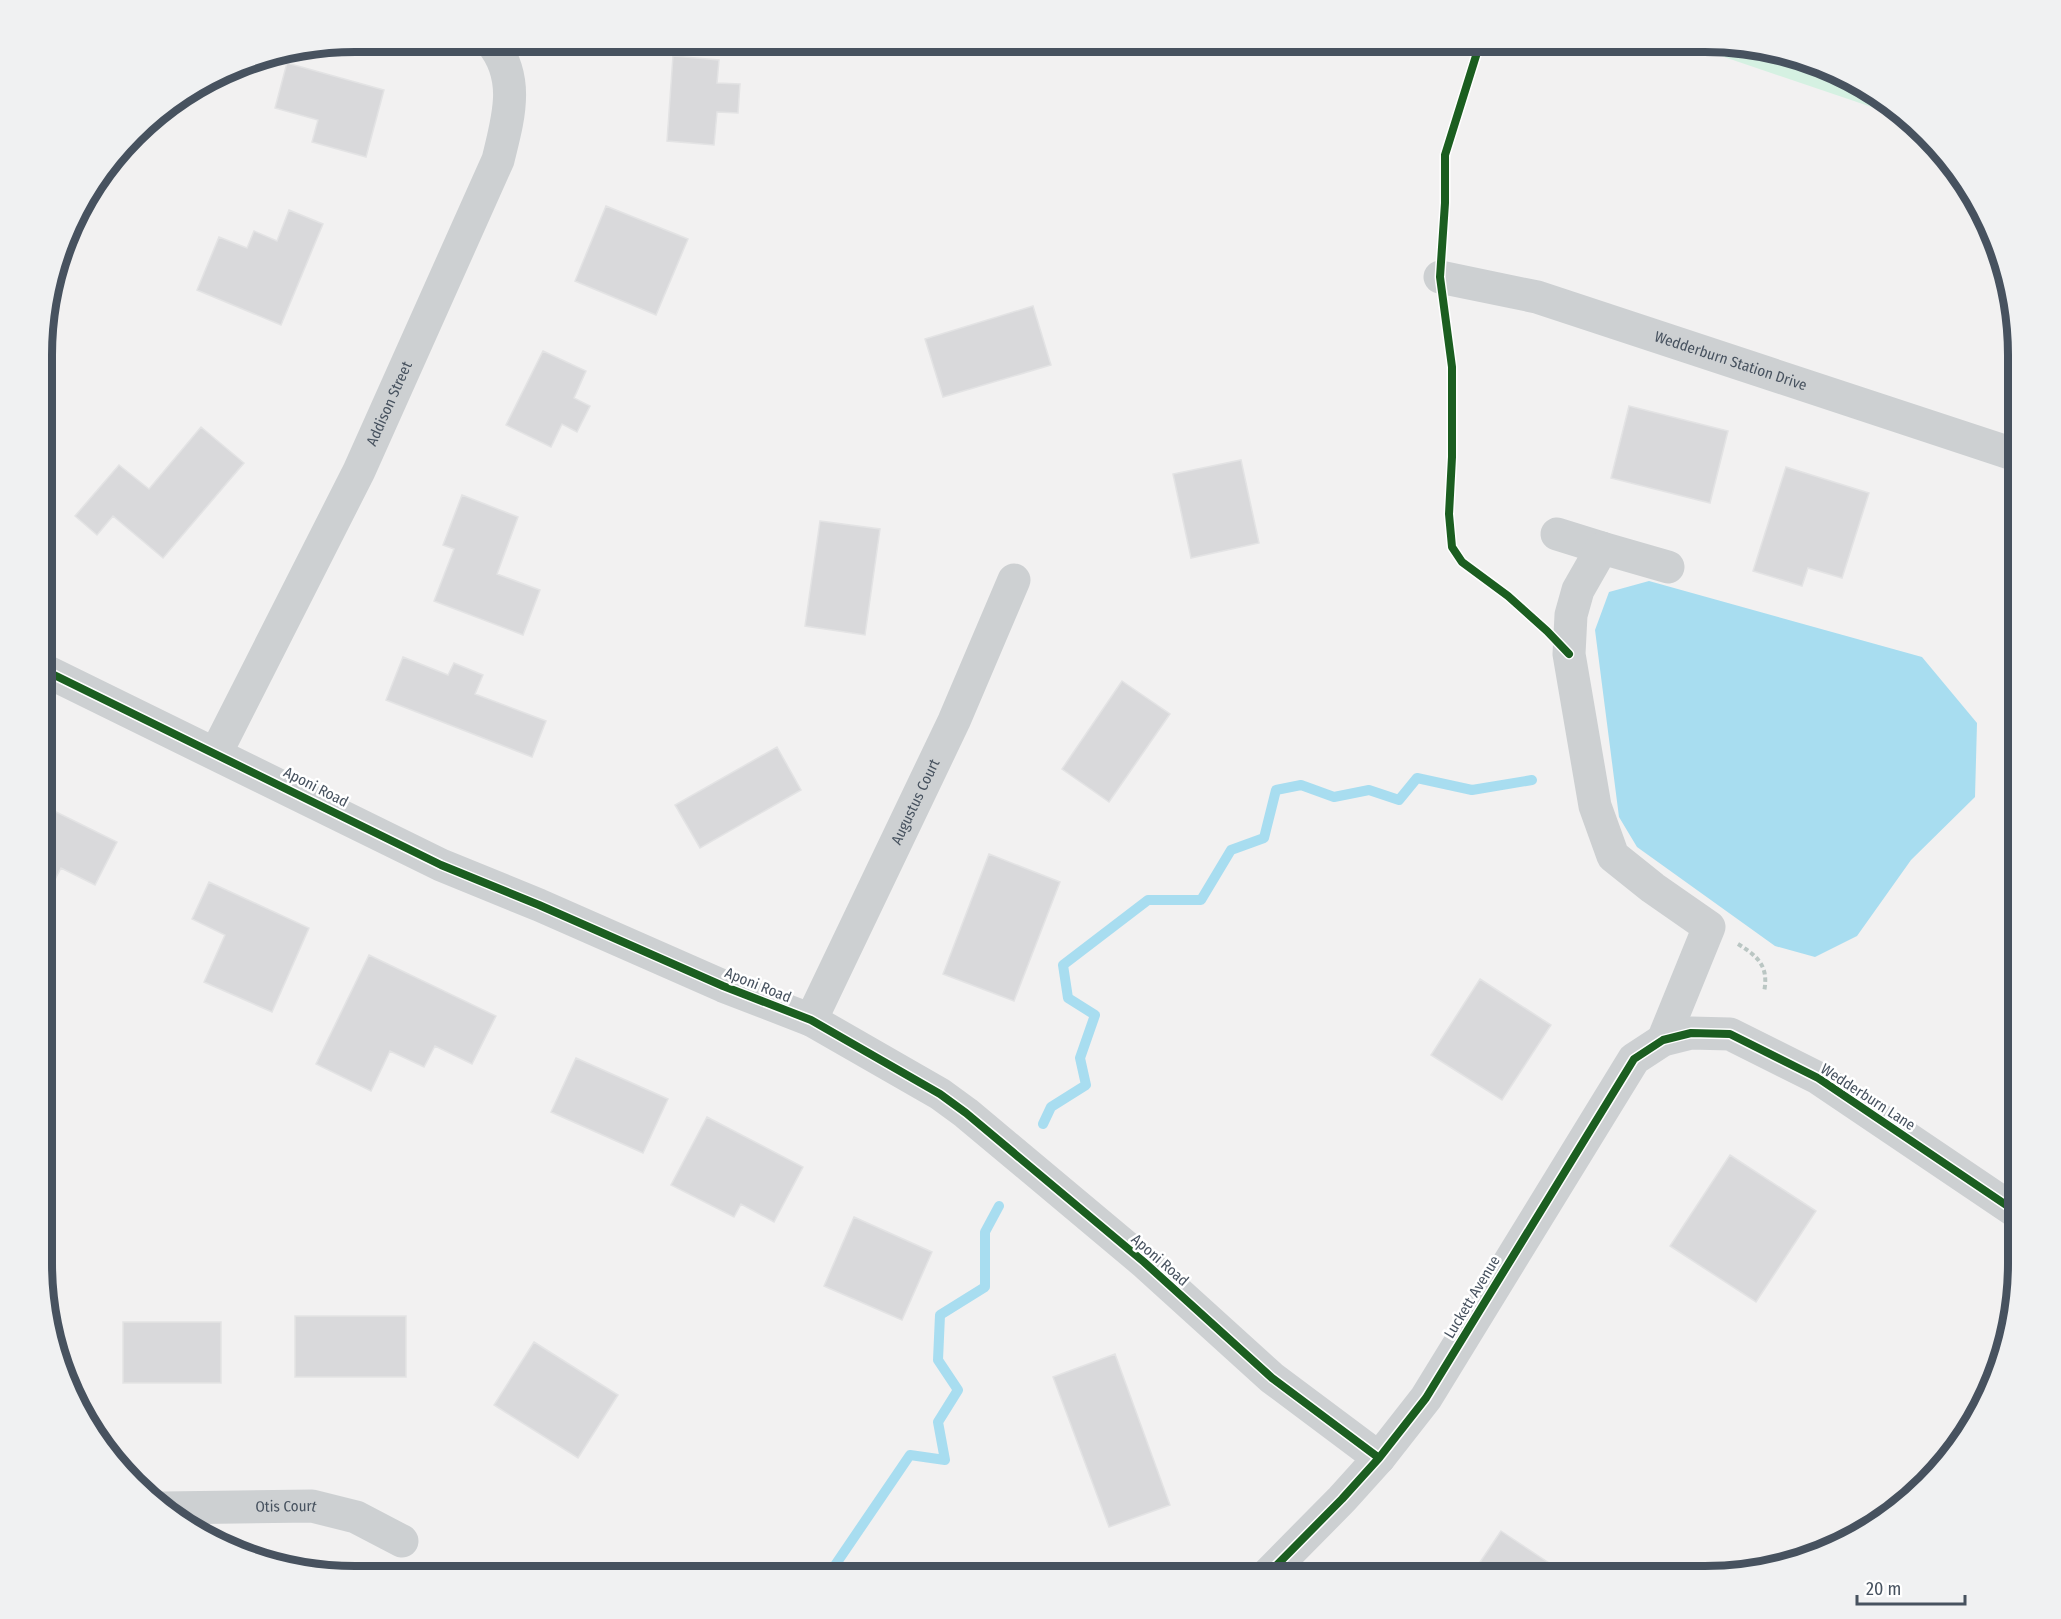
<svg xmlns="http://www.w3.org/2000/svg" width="2061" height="1619" viewBox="0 0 2061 1619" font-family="'Fira Sans Condensed',sans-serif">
  <rect width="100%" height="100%" fill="#f2f1f1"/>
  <!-- green -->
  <path fill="#d5f1e2" d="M1683 43H1726L1826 66 1913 121Z"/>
  <!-- water -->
  <path fill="#a8ddf0" d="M1649 581 1922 657 1977 723 1975 797 1911 860 1857 936 1815 957 1775 946 1637 847 1619 817 1595 630 1609 592Z"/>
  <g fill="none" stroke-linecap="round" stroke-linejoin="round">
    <!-- stream -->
    <path stroke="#a8ddf0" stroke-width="10" d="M1043 1124 1051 1107 1086 1085 1080 1058 1095 1015 1068 998 1063 965 1148 900H1201L1231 850 1264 838 1276 790 1301 785 1334 797 1369 790 1399 800 1417 778 1472 790 1532 780
      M827 1577 910 1455 945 1460 938 1422 958 1390 938 1360 940 1315 985 1287V1232L999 1206"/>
  </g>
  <!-- building -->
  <path fill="#d9d9db" stroke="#e3e3e4" stroke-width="1.5" d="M673 56 719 60 717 83 740 84 738 113 717 112 714 145 667 141Z
    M287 63 384 90 366 157 312 142 318 120 275 108Z
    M606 206 688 239 656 315 575 281Z
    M289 210 323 224 281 325 197 290 219 237 247 248 254 231 277 241Z
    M1033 306 1051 365 943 397 925 339Z
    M543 351 586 371 574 398 590 406 577 432 562 424 551 447 506 425Z
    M1629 406 1728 431 1710 503 1611 478Z
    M201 427 244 463 163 558 113 516 97 535 75 516 119 465 149 489Z
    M1241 460 1259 543 1191 558 1173 474Z
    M1786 467 1869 493 1842 578 1808 568 1802 586 1753 571Z
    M462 495 518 517 497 574 540 590 523 635 434 601 454 549 443 545Z
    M820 521 880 529 865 635 805 626Z
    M403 657 448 675 454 663 483 675 475 694 546 721 532 757 386 700Z
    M1122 681 1170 714 1109 802 1062 769Z
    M777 747 801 790 700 848 675 805Z
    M44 806 117 842 95 885 61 868 50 889 44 886Z
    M989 854 1060 882 1014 1001 943 974Z
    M209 882 309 928 272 1012 204 982 225 935 192 919Z
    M369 955 496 1016 472 1064 435 1046 424 1067 390 1051 371 1091 316 1064Z
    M1480 979 1551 1025 1502 1100 1431 1055Z
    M576 1058 668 1099 643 1153 551 1112Z
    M707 1117 803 1167 774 1222 741 1204 734 1217 671 1185Z
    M1730 1155 1816 1211 1756 1302 1670 1246Z
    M854 1217 932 1252 902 1320 824 1286Z
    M295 1316H406V1377H295Z
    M123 1322H221V1383H123Z
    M534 1342 618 1395 578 1458 494 1405Z
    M1115 1354 1170 1505 1109 1527 1053 1377Z
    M1501 1531 1555 1567 1548 1577H1470Z"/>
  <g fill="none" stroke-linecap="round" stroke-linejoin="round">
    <!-- path -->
    <path stroke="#bac6c3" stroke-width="4" stroke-dasharray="4.5 3" stroke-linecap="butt" d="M1738 944C1759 957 1769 967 1764 992"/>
    <!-- minor -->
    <g stroke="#cdd0d2" stroke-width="33">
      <path id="s1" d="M1440 277 1537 297 2019 456"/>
      <path d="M1557 534 1602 548"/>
      <path d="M44 670 441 865 539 905 723 986 811 1020 940 1094 966 1113 1144 1262 1272 1378 1379 1458"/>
      <path id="s2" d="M216 753 359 471 498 160C508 119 521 78 491 42"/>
      <path id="s3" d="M811 1020 954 721 1014 580"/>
      <path d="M1663 1040 1709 927 1653 888 1613 856 1595 806 1569 654 1571 615 1578 590 1602 548 1668 567"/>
      <path id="s4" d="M163 1508 312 1506 356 1517 402 1541"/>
      <path d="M1265 1577 1342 1499 1379 1458 1426 1398 1634 1059 1663 1040 1691 1033 1730 1034 1818 1078 2018 1213"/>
    </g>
    <defs>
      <path id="cycleway" d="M1480 43 1445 155V203L1440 277 1452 367V457L1449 514 1452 547 1462 562 1508 596 1547 631 1569 654
        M44 670 441 865 539 905 723 986 811 1020 940 1094 966 1113 1144 1262 1272 1378 1379 1458
        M1265 1577 1342 1499 1379 1458 1426 1398 1634 1059 1663 1040 1691 1033 1730 1034 1818 1078 2018 1213"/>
    </defs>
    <!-- cycleway casing -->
    <use href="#cycleway" stroke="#fff" stroke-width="11"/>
    <!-- cycleway -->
    <use href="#cycleway" stroke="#1b5e20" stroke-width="8"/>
  </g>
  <g text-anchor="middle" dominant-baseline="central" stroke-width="5" stroke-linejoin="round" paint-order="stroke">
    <!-- street labels -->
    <g font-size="15" fill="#47525f" stroke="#fff">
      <text stroke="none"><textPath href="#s1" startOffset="303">Wedderburn Station Drive</textPath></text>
      <text stroke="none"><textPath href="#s2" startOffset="390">Addison Street</textPath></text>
      <text transform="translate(316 787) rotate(27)">Aponi Road</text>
      <text stroke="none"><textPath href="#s3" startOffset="242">Augustus Court</textPath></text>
      <text transform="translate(758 985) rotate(22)">Aponi Road</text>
      <text transform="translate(1868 1097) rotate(33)">Wedderburn Lane</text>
      <text transform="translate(1160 1260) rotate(41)">Aponi Road</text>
      <text transform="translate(1472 1297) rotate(-59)">Luckett Avenue</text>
      <text stroke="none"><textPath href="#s4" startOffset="123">Otis Court</textPath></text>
    </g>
  </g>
  <!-- crop -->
  <path d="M0 0H2061V1619H0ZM355 52H1705A303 303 0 0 1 2008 355V1263A303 303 0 0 1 1705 1566H355A303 303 0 0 1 52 1263V355A303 303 0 0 1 355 52Z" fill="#f0f1f2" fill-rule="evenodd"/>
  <path fill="none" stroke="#47525f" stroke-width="8" d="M355 52H1705A303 303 0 0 1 2008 355V1263A303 303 0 0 1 1705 1566H355A303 303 0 0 1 52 1263V355A303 303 0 0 1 355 52Z"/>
  <!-- scale -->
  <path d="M1857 1595v9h108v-9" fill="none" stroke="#47525f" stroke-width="3"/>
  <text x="1866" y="1595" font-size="18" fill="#47525f" stroke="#ffffff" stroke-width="4.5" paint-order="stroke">20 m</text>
</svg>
